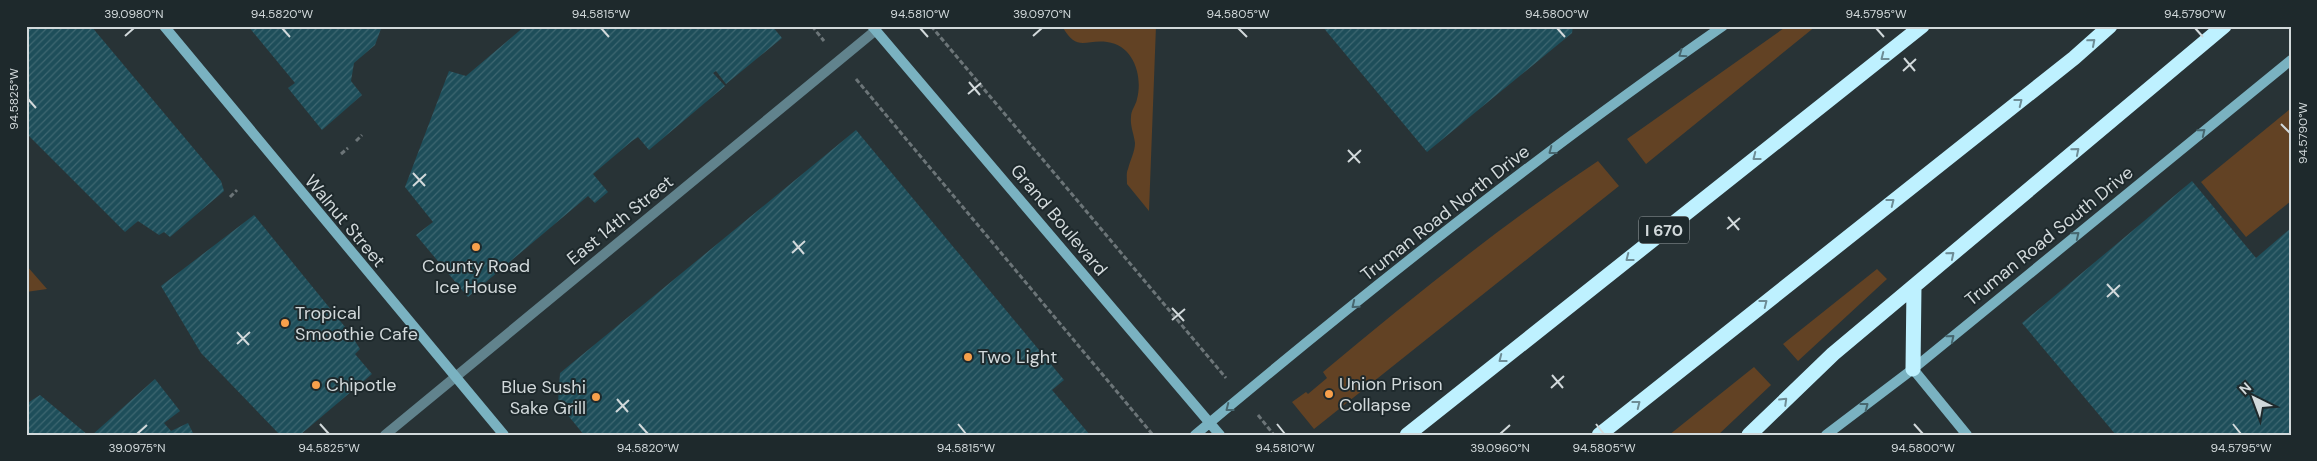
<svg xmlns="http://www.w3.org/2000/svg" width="2317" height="461" viewBox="0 0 2317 461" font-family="'DM Sans',sans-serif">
  <defs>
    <pattern id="building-hatch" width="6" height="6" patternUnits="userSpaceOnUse" patternTransform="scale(1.25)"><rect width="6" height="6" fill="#1e4e5a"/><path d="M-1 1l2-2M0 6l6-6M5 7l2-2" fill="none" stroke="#3e6771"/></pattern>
  </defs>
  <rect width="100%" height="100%" fill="#283336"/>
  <!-- green -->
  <path fill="#624224" d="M1062 26H1156L1149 211 1127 184C1127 179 1126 173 1128 169 1130 160 1135 152 1135 143 1134 134 1130 126 1131 117 1131 110 1136 105 1137 99 1143 77 1134 45 1107 42 1085 39 1077 53 1062 26Z
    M1787 26H1816L1646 164 1627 139Z
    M2290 109 2291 201 2246 237 2201 182Z
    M1598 161 1619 186 1314 429 1292 402 1306 392 1308 394 1327 378 1323 372C1413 297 1500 226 1598 161Z
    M26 265 47 289 26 292Z
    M1877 269 1887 279 1798 361 1783 344Z
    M1754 367 1771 385 1718 435H1669Z"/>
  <!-- building -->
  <path fill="url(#building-hatch)" d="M26 26H91L221 181 224 191 170 237 164 232 159 235 138 221 125 232 26 133Z
    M248 26H382L375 45 354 63 351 81 362 95 322 130 288 88 295 83Z
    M525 26H772L782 38 726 84 716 71 713 73 725 86 649 150 638 137 632 141 593 174 608 192 595 203 588 196 468 297 416 235 433 222 405 187 449 71 466 76Z
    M1322 26H1573L1572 33 1427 152Z
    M856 130 1064 380 1052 390 1090 435H584L558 403 560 373Z
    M2192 181 2256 258 2291 228V435H2116L2022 323Z
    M254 215 350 333 360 349 355 354 372 374 300 435H280L201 353 161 286Z
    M155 379 180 411 164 423 171 431 188 423 194 435H92Z
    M40 395 88 435H26V404Z"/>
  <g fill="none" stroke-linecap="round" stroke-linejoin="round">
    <!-- path -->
    <path stroke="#6c7578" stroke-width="3" stroke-dasharray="5 2.5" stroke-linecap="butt" d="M812 26 824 41
      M931 26 1226 378
      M856 79 1153 435
      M356 141 362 135
      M341 154 348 148
      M230 197 237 190
      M1258 415 1274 435"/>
    <!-- street -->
    <path stroke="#61838d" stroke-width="10" d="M385 435 876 30"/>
    <!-- secondary -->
    <path stroke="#7ab2c1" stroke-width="10" d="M164 26 504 435
      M872 26 1220 435
      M1913 369 1967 435
      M1195 435C1365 292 1540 153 1723 26
      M1826 435 1913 369 2291 60"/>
    <!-- highway -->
    <path stroke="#bef1ff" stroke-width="15" d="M1913 369 1914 286
      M1407 435 1922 26
      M1599 435 2074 58 2110 26
      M1749 435 1833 354 2224 26"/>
  </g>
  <!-- one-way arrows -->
  <defs><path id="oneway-chevron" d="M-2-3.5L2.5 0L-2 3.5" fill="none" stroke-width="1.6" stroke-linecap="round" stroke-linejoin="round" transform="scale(1.25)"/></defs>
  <g stroke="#6e8d96">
    <use href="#oneway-chevron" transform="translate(2092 42) rotate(-41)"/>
    <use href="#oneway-chevron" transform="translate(1884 57) rotate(142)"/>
    <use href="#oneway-chevron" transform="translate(2019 102) rotate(-38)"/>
    <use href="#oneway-chevron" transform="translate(2076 151) rotate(-40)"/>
    <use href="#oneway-chevron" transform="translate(1756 157) rotate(142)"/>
    <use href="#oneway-chevron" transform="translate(1891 202) rotate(-38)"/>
    <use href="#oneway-chevron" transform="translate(1951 255) rotate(-40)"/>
    <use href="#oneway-chevron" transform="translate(1629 258) rotate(142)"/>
    <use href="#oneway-chevron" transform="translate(1764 303) rotate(-38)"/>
    <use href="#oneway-chevron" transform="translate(1502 359) rotate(142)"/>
    <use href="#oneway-chevron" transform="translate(1784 401) rotate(-44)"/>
    <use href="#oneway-chevron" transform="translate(1637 404) rotate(-38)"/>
  </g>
  <g stroke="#47676f">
    <use href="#oneway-chevron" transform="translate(1682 54) rotate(145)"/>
    <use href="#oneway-chevron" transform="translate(2202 132) rotate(-39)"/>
    <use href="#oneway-chevron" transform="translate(1552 151) rotate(143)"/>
    <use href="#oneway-chevron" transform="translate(2076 235) rotate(-39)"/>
    <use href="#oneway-chevron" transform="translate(1355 305) rotate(141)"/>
    <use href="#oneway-chevron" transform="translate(1951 338) rotate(-39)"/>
    <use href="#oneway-chevron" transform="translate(1865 406) rotate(-37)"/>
    <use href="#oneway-chevron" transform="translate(1229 408) rotate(142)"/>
  </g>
  <!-- ticks -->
  <path fill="none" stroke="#d2d9db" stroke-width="2" d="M282 28 290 37M601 28 609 37M920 28 928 37M1238 28 1247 37M1557 28 1565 37M1876 28 1884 37M2195 28 2203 37M125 36 134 28M1033 36 1042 28M1904 58 1915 71M1903 71 1916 59M969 82 980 95M968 94 981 83M28 99 36 108M2281 124 2290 133M1348 150 1360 163M1348 162 1361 150M413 173 425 186M413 186 426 174M1728 217 1739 230M1727 229 1740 218M793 241 804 254M792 253 805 241M2107 284 2119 297M2107 297 2120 285M1172 308 1184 321M1172 320 1185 309M237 332 249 345M237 344 250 332M1552 375 1563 388M1551 388 1564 376M617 399 628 412M616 412 629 400M320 424 329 434M639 424 648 434M958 424 966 434M1277 424 1285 434M1596 424 1604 434M1914 424 1923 434M2233 424 2241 434M137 434 147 425M1500 434 1510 425"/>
  <!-- markers -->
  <g fill="#f8a04b" stroke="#1e292c" stroke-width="2">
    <circle cx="476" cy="247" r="5"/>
    <circle cx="285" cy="323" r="5"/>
    <circle cx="968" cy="357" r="5"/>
    <circle cx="316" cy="385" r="5"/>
    <circle cx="1329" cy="394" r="5"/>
    <circle cx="596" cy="397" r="5"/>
  </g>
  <g text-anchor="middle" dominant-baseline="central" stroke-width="4" stroke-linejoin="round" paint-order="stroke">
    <!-- shield labels -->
    <rect fill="#1e292c" stroke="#9ca4a6" stroke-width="1" x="1639" y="216.5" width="50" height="27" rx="4"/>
    <g font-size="16" font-weight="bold" fill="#d2d9db">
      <text x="1664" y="230">I 670</text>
    </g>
    <!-- street labels -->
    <g font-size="18" fill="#d2d9db" stroke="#1e292c">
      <text transform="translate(1445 213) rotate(-38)">Truman Road North Drive</text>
      <text transform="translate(620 220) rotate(-39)">East 14th Street</text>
      <text transform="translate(1059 220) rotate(50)">Grand Boulevard</text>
      <text transform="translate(345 221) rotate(50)">Walnut Street</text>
      <text transform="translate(2049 236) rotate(-39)">Truman Road South Drive</text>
    </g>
    <!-- poi labels -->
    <g font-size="18" fill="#d2d9db" stroke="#1e292c" text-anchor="start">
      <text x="476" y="266" text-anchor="middle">County Road<tspan x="476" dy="21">Ice House</tspan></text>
      <text x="295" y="313">Tropical<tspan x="295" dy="21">Smoothie Cafe</tspan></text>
      <text x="978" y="357">Two Light</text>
      <text x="1339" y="384">Union Prison<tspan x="1339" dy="21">Collapse</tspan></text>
      <text x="326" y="385">Chipotle</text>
      <text x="586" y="387" text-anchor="end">Blue Sushi<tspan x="586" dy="21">Sake Grill</tspan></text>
    </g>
  </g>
  <!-- border -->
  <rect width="2317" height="461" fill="none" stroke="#1e292c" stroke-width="55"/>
  <!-- north arrow -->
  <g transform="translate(2254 398) rotate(318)" stroke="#1e292c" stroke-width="4" paint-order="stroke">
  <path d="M0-4L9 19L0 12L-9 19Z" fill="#d2d9db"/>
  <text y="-8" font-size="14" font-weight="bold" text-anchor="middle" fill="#d2d9db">N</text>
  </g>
  <rect x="28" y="28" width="2262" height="406" fill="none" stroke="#d2d9db" stroke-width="2"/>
  <g font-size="12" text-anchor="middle" fill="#d2d9db">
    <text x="134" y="18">39.0980°N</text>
    <text x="282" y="18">94.5820°W</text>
    <text x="601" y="18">94.5815°W</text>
    <text x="920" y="18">94.5810°W</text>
    <text x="1042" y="18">39.0970°N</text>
    <text x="1238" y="18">94.5805°W</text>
    <text x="1557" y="18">94.5800°W</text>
    <text x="1876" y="18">94.5795°W</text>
    <text x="2195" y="18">94.5790°W</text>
    <text transform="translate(14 99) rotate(-90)" y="4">94.5825°W</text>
    <text transform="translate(2303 133) rotate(-90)" y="4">94.5790°W</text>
    <text x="137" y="452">39.0975°N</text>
    <text x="329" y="452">94.5825°W</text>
    <text x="648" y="452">94.5820°W</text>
    <text x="966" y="452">94.5815°W</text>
    <text x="1285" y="452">94.5810°W</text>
    <text x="1500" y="452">39.0960°N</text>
    <text x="1604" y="452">94.5805°W</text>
    <text x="1923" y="452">94.5800°W</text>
    <text x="2241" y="452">94.5795°W</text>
  </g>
</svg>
